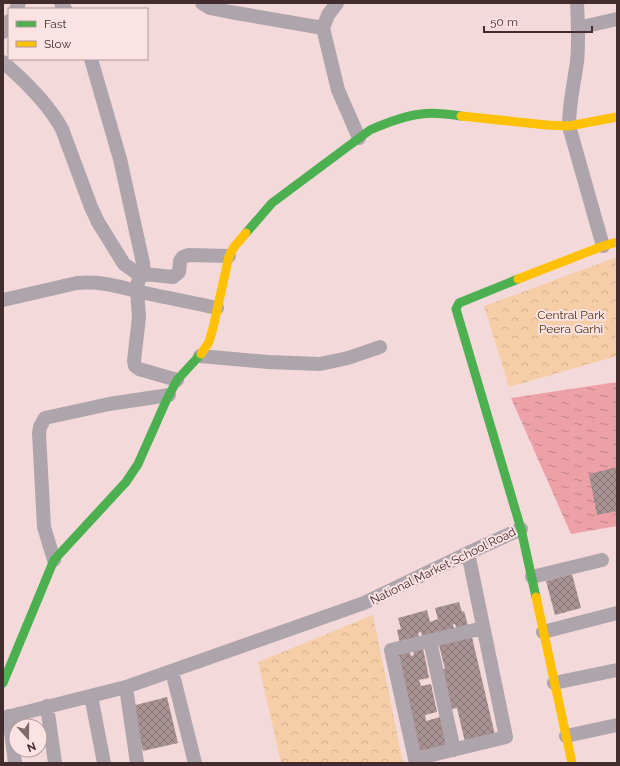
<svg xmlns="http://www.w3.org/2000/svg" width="620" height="766" viewBox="0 0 620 766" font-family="Raleway,sans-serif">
  <defs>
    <pattern id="park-crowns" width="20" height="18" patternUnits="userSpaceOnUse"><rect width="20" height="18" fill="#f5cda6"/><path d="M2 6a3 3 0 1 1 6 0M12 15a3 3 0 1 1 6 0" fill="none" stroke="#d3b08f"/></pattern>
    <pattern id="water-ripples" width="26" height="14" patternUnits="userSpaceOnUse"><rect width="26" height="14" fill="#eca1a7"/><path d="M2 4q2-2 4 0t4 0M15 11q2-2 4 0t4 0" fill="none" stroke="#c18388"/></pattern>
    <pattern id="building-cross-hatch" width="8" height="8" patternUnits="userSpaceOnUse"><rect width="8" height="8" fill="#a89293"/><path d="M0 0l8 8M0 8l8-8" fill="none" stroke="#8a7778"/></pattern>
  </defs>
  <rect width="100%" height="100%" fill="#f4d9da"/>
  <!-- park -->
  <path fill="url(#park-crowns)" d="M617 257V356L509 387 484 306Z
    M373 615 403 763H281L258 662Z"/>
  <!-- water -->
  <path fill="url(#water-ripples)" d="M617 382V526L571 534 511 398Z"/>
  <!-- building -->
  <path fill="url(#building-cross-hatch)" d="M617 467V511L597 515 589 474Z
    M572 574 581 608 555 615 546 581Z
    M459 602 462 612 464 611 468 626 457 629 455 624H453L454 630 423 638 421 632 418 633 420 639 400 644 397 630 401 629 398 618 427 610 430 622 438 619 435 608Z
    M471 633 495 735 465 742 457 708 451 709 441 669H445L438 641Z
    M423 648 429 678 419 680 421 686 431 684 437 712 425 715 426 721 440 717 447 745 418 752 396 654 409 651 411 656 414 655 413 650Z
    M167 697 178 743 143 751 132 706Z"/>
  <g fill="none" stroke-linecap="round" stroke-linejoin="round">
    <!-- street -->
    <path stroke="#ada5ab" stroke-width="14" d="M61 3 65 9
      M202 3 210 8 230 12 323 28
      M337 3 328 15 323 28 338 90 359 138
      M577 3C578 22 579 42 577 62 574 83 569 104 569 126L603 246
      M16 9 19 3
      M578 28 617 19
      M3 32 9 21
      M91 59 120 159 143 263 144 274
      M3 62C25 81 48 103 62 129L91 207 98 222 124 264 141 276
      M3 300 77 283C103 280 125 289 150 294 173 299 195 303 217 308
      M200 356 268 362 320 364 348 358 380 347
      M177 380 139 369 135 366 134 361 139 317 137 290 138 282 141 276 144 274 173 277 179 272 180 261 183 257 189 255 229 256
      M468 553 506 737 415 759 391 650 483 628
      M54 560 44 527 39 433 40 427 45 418 109 404 169 395
      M532 577 602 560
      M543 632 617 613
      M430 641 454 750
      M172 671 195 763
      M554 683 617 670
      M126 687 137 763
      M91 696 104 763
      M47 706 55 763
      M9 716 15 763
      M3 718 126 687 364 603 468 553 521 529
      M566 736 617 725"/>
    <!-- fast -->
    <path stroke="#4caf50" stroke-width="9" d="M246 233 272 203 370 130C386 123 403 116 421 114 434 112 448 114 461 116
      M518 279 459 303 456 309 521 529 536 597
      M3 683 54 560 126 482 138 464 166 401 177 380 201 354"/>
    <!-- slow -->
    <path stroke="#ffc107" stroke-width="9" d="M461 116 547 125 569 126 617 117
      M518 279 603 246 617 242
      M201 354 209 342 213 328 229 256 234 247 246 233
      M536 597 572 763"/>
  </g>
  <g text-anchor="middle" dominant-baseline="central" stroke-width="4" stroke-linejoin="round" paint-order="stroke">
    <!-- park labels -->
    <g font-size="12" fill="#4b3412" stroke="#fbe2e3">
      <text x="571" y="315">Central Park<tspan x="571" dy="14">Peera Garhi</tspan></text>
    </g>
    <!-- street labels -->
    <g font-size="12" fill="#432c2e" stroke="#fbe2e3">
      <text transform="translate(443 566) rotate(-26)">National Market School Road</text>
    </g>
  </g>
  <!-- border -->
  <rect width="620" height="766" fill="none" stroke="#432c2e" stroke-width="8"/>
  <!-- legend -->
  <rect x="8" y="8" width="140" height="52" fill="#fbe2e3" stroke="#b1999b"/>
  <rect x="16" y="21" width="20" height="6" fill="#4caf50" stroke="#b1999b"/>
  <text x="44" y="28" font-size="12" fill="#432c2e">Fast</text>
  <rect x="16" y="41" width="20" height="6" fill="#ffc107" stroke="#b1999b"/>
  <text x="44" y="48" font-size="12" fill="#432c2e">Slow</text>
  <!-- north arrow -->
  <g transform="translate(28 738) rotate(159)"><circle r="19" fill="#fbe2e3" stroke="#b1999b"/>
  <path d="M0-3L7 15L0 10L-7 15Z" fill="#81696a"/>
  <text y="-6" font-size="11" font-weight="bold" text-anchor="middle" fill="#432c2e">N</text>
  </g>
  <!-- scale -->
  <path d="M484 26v6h108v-6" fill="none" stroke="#432c2e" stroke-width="2"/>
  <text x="490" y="26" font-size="12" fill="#432c2e" stroke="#fbe2e3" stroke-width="3" paint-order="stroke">50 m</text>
</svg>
